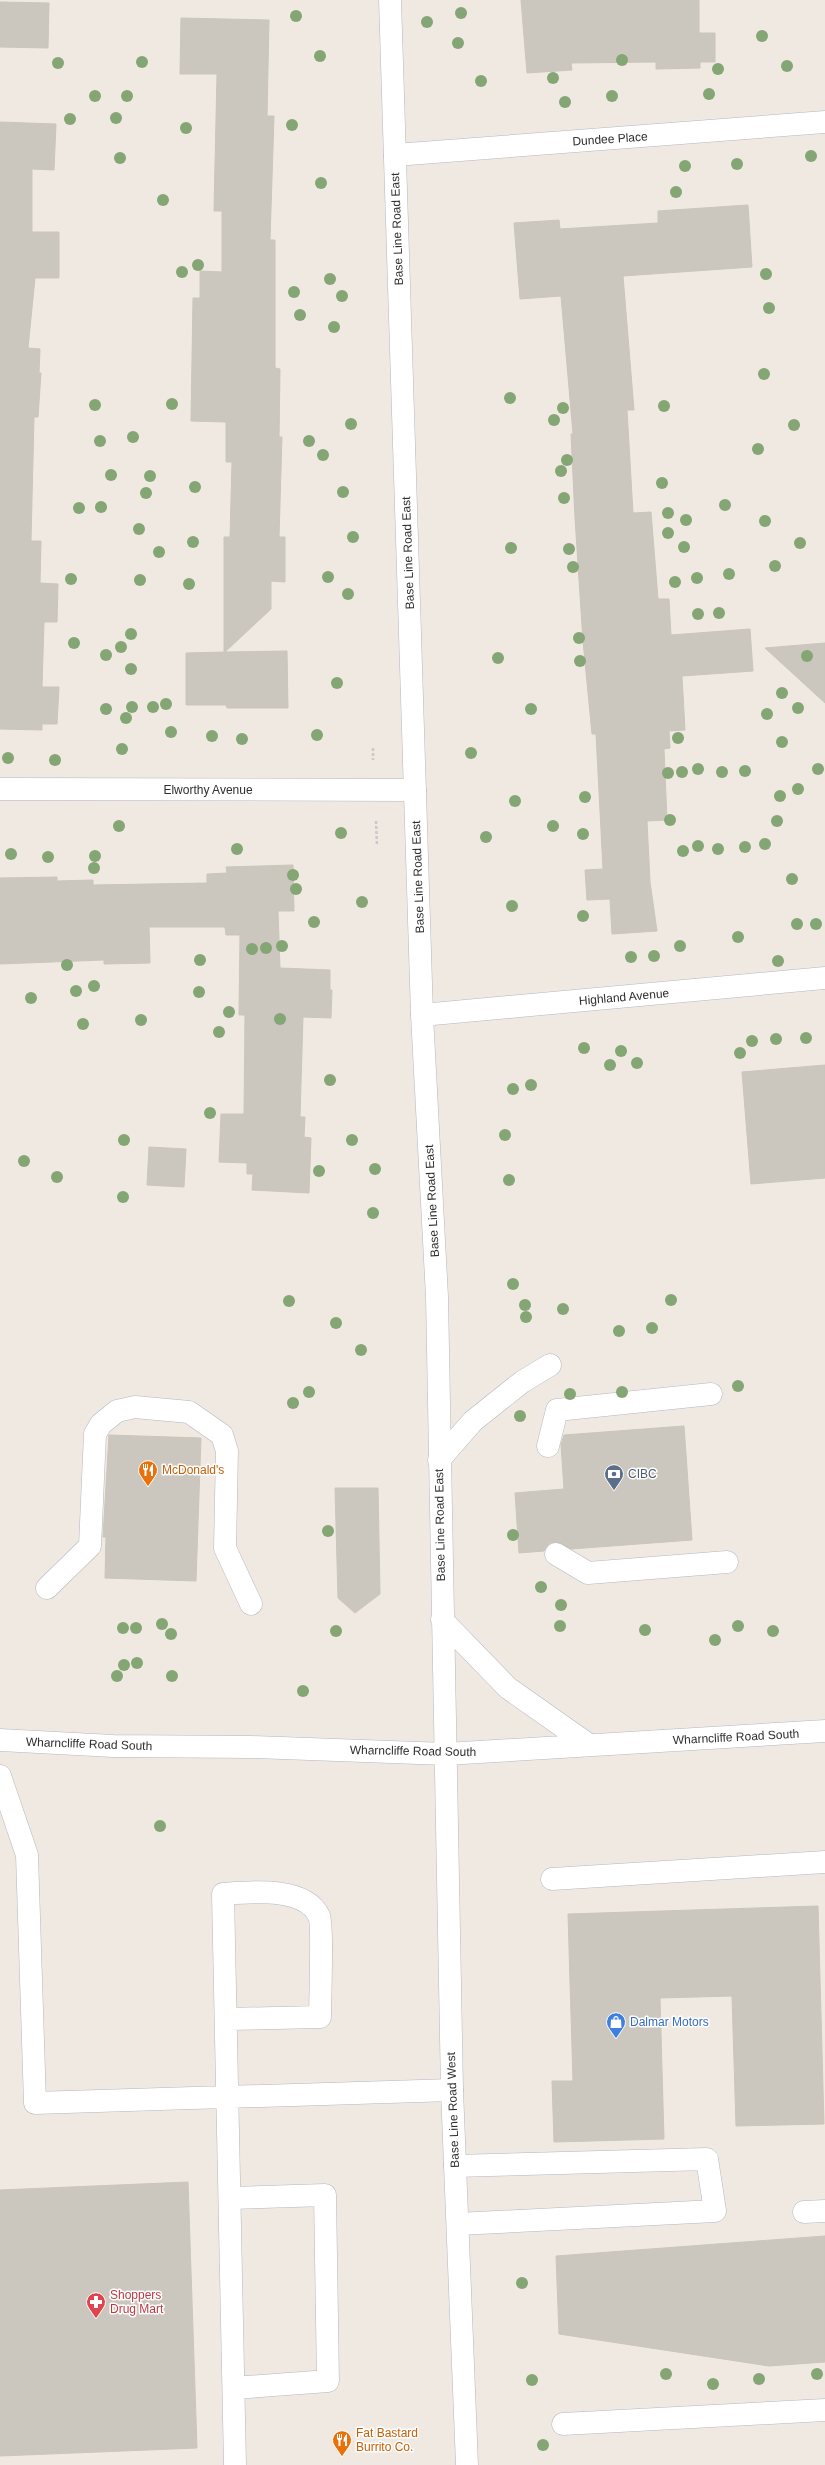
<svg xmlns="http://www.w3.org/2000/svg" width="825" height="2465" viewBox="0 0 825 2465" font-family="Helvetica,sans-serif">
  <rect width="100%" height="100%" fill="#efe9e1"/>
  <!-- building -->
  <path fill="#cbc7bf" stroke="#cbc5ba" d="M521 0H699V33H715V62H700V68L656 69V62L571 63 572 70 527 73Z
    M0 2 49 3 48 48 0 47Z
    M181 18 269 20 267 116H274L270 240H275V368L280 369 279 437H282L279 537H285V582L271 581V609L225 652 287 651 288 708H227L226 705H186V653L224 652V537H230L232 462H226V422L191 421 193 298H200V271L222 272V211H214L217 74H180Z
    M0 122 56 124 54 170 32 169V232H59V278H35L28 348 40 349 39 373H41L38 417H34L31 541H41L40 583 58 584 57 622H44L42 687H59L57 724H42V730L0 729Z
    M748 205 752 267 623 276 634 410H627L633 513 651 512 658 599H669L671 635 750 629 753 671 682 676 685 730 669 731 670 748 664 749 667 820 647 821 650 882 657 931 612 934 610 899 587 900 585 870 603 869 596 734H592L583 641 575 518 571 434H573L561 296 520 299 514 223 559 220 560 229 658 223V211Z
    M825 643V703L765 648Z
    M293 865 294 911H278L280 968 330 970V990H332L331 1018 303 1017 300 1117H305L304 1137 311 1138 309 1193 252 1190 253 1174H247V1163L219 1162 221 1114H244L245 1015H239L240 935H226L225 927H149L150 963 104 964V960L0 964V878L57 877V881L93 880V885L207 883V874L227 873 226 867Z
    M825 1065V1178L751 1184 742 1072Z
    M149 1147 186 1149 184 1187 147 1185Z
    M684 1426 692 1540 571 1549 556 1542 550 1543 544 1551 519 1553 515 1493 564 1489 561 1445 564 1435Z
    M109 1435 201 1438 196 1581 105 1578 106 1537H103Z
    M335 1488H378L380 1594 355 1613 338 1598Z
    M818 1906 824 2124 736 2126 732 1996 660 1998 664 2139 554 2142 552 2081H573L568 1914Z
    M188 2182 197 2448 0 2456V2190Z
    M825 2236V2362L769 2366 559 2334 556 2256Z"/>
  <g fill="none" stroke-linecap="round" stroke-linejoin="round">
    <defs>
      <path id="lane" d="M548 1446 557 1410 711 1394
        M439 1460 473 1421 522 1382 550 1365
        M556 1554 588 1573 727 1562
        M47 1588 90 1546 95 1434 101 1424 117 1411 135 1407 189 1412 222 1435 227 1451 225 1548 251 1604
        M0 1776 27 1855 35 2103 452 2090
        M552 1879 825 1862
        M227 2019 320 2017C320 2002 323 1925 319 1916 305 1886 250 1892 223 1894L235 2465
        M455 2166 707 2159 715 2211 458 2224
        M231 2198 325 2195 328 2381 234 2388
        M804 2212 825 2211
        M563 2424 825 2410"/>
      <path id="street" d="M395 155 825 122
        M0 789 415 790
        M422 1015 825 978"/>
      <path id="secondary" d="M390 0 422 1015 437 1297 452 2090 467 2465
        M442 1620 508 1688 589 1745
        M0 1740 113 1746 251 1747 446 1754 825 1731"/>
    </defs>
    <!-- lane casing -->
    <use href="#lane" stroke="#b4b7c1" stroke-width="23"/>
    <!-- street casing -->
    <use href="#street" stroke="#b4b7c1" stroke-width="23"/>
    <!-- secondary casing -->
    <use href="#secondary" stroke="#b4b7c1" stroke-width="23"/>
    <!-- path -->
    <path stroke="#c9c9c9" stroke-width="2.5" stroke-dasharray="3 2" stroke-linecap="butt" d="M373 748V760
      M376 821 377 846"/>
    <!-- lane -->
    <use href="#lane" stroke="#fff" stroke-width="22"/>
    <!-- street -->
    <use href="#street" stroke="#fff" stroke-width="22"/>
    <!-- secondary -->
    <use href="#secondary" stroke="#fff" stroke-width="22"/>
  </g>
  <!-- trees -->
  <g fill="#84a574">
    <circle cx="461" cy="13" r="6"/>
    <circle cx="296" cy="16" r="6"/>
    <circle cx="427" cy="22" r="6"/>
    <circle cx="762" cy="36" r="6"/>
    <circle cx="458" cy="43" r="6"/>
    <circle cx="320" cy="56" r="6"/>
    <circle cx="622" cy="60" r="6"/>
    <circle cx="142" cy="62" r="6"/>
    <circle cx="58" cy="63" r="6"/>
    <circle cx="787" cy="66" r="6"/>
    <circle cx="718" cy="69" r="6"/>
    <circle cx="553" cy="78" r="6"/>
    <circle cx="481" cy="81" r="6"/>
    <circle cx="709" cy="94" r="6"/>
    <circle cx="95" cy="96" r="6"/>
    <circle cx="127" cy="96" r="6"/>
    <circle cx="612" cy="96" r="6"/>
    <circle cx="565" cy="102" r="6"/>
    <circle cx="116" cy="118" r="6"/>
    <circle cx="70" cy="119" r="6"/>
    <circle cx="292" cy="125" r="6"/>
    <circle cx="186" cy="128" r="6"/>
    <circle cx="811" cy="156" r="6"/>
    <circle cx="120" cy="158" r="6"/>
    <circle cx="737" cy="164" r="6"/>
    <circle cx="685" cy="166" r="6"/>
    <circle cx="321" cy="183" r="6"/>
    <circle cx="676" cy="192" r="6"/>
    <circle cx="163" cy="200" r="6"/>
    <circle cx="198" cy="265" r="6"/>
    <circle cx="182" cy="272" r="6"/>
    <circle cx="766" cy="274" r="6"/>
    <circle cx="330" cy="279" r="6"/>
    <circle cx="294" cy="292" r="6"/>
    <circle cx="342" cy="296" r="6"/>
    <circle cx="769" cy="308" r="6"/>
    <circle cx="300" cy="315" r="6"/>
    <circle cx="334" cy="327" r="6"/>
    <circle cx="764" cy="374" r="6"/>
    <circle cx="510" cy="398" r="6"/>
    <circle cx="172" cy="404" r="6"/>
    <circle cx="95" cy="405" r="6"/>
    <circle cx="664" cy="406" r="6"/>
    <circle cx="563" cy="408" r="6"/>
    <circle cx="554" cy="420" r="6"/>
    <circle cx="351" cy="424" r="6"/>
    <circle cx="794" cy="425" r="6"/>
    <circle cx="133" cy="437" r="6"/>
    <circle cx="100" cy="441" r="6"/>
    <circle cx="309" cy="441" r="6"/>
    <circle cx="758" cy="449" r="6"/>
    <circle cx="323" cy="455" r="6"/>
    <circle cx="567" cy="460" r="6"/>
    <circle cx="561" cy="471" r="6"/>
    <circle cx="111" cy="475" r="6"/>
    <circle cx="150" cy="476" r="6"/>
    <circle cx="662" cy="483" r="6"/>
    <circle cx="195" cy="487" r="6"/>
    <circle cx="343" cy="492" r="6"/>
    <circle cx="146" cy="493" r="6"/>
    <circle cx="564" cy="498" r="6"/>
    <circle cx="725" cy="505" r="6"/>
    <circle cx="101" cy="507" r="6"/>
    <circle cx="79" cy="508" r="6"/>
    <circle cx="668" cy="513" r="6"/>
    <circle cx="686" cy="520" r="6"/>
    <circle cx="765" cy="521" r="6"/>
    <circle cx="139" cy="529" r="6"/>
    <circle cx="668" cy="533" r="6"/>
    <circle cx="353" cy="537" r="6"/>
    <circle cx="193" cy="542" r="6"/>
    <circle cx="800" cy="543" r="6"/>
    <circle cx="684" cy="547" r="6"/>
    <circle cx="511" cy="548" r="6"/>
    <circle cx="569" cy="549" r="6"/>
    <circle cx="159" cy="552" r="6"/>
    <circle cx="775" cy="566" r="6"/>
    <circle cx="573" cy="567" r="6"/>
    <circle cx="729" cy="574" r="6"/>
    <circle cx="328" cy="577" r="6"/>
    <circle cx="697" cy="578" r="6"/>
    <circle cx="71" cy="579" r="6"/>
    <circle cx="140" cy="580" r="6"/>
    <circle cx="675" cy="582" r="6"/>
    <circle cx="189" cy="584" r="6"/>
    <circle cx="348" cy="594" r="6"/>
    <circle cx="719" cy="613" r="6"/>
    <circle cx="698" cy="614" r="6"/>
    <circle cx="131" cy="634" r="6"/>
    <circle cx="579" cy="638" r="6"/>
    <circle cx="74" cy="643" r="6"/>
    <circle cx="121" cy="647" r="6"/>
    <circle cx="106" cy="655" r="6"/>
    <circle cx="807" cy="656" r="6"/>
    <circle cx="498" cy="658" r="6"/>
    <circle cx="580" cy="661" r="6"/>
    <circle cx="131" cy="669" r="6"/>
    <circle cx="337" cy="683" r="6"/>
    <circle cx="782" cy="693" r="6"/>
    <circle cx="166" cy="704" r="6"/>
    <circle cx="132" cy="707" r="6"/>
    <circle cx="153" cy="707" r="6"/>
    <circle cx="798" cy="708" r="6"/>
    <circle cx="106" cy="709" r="6"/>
    <circle cx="531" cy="709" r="6"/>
    <circle cx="767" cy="714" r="6"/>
    <circle cx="126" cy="718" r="6"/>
    <circle cx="171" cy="732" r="6"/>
    <circle cx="317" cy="735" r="6"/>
    <circle cx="212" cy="736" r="6"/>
    <circle cx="678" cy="738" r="6"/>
    <circle cx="242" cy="739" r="6"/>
    <circle cx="782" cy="742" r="6"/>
    <circle cx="122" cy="749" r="6"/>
    <circle cx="471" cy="753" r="6"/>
    <circle cx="8" cy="758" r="6"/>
    <circle cx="55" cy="760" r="6"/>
    <circle cx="698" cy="769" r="6"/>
    <circle cx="818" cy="769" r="6"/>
    <circle cx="745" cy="771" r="6"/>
    <circle cx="682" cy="772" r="6"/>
    <circle cx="722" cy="772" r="6"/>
    <circle cx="668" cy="773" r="6"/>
    <circle cx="798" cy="789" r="6"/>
    <circle cx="780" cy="796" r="6"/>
    <circle cx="585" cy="797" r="6"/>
    <circle cx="515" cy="801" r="6"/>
    <circle cx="670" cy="820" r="6"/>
    <circle cx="777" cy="821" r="6"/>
    <circle cx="119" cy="826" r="6"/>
    <circle cx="553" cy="826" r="6"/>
    <circle cx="341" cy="833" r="6"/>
    <circle cx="583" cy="834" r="6"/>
    <circle cx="486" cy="837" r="6"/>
    <circle cx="765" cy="844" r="6"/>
    <circle cx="698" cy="846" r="6"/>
    <circle cx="745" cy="847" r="6"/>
    <circle cx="237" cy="849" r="6"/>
    <circle cx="718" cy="849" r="6"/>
    <circle cx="683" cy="851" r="6"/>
    <circle cx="11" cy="854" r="6"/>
    <circle cx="95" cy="856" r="6"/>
    <circle cx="48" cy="857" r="6"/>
    <circle cx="94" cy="868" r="6"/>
    <circle cx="293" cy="875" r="6"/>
    <circle cx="792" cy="879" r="6"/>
    <circle cx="296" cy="889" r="6"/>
    <circle cx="362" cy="902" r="6"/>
    <circle cx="512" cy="906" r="6"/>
    <circle cx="583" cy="916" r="6"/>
    <circle cx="314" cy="922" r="6"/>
    <circle cx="797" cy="924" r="6"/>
    <circle cx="816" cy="924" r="6"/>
    <circle cx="738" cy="937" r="6"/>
    <circle cx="282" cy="946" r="6"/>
    <circle cx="680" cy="946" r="6"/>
    <circle cx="266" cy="948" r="6"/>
    <circle cx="252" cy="949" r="6"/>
    <circle cx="654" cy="956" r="6"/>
    <circle cx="631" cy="957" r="6"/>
    <circle cx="200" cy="960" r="6"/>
    <circle cx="778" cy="961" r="6"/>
    <circle cx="67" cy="965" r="6"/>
    <circle cx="94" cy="986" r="6"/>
    <circle cx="76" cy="991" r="6"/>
    <circle cx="199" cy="992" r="6"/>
    <circle cx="31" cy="998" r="6"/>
    <circle cx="229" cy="1012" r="6"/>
    <circle cx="280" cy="1019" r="6"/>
    <circle cx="141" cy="1020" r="6"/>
    <circle cx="83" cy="1024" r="6"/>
    <circle cx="219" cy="1032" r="6"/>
    <circle cx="806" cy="1038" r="6"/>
    <circle cx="776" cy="1039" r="6"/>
    <circle cx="752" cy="1041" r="6"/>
    <circle cx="584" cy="1048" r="6"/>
    <circle cx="621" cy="1051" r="6"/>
    <circle cx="740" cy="1053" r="6"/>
    <circle cx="637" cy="1063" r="6"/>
    <circle cx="610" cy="1065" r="6"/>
    <circle cx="330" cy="1080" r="6"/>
    <circle cx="531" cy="1085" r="6"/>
    <circle cx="513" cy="1089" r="6"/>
    <circle cx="210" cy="1113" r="6"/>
    <circle cx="505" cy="1135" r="6"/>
    <circle cx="124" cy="1140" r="6"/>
    <circle cx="352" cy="1140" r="6"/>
    <circle cx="24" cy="1161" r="6"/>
    <circle cx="375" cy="1169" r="6"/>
    <circle cx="319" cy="1171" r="6"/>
    <circle cx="57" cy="1177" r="6"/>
    <circle cx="509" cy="1180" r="6"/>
    <circle cx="123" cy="1197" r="6"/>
    <circle cx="373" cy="1213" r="6"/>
    <circle cx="513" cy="1284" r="6"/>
    <circle cx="671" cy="1300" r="6"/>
    <circle cx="289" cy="1301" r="6"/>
    <circle cx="525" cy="1305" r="6"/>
    <circle cx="563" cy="1309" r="6"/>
    <circle cx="526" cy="1317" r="6"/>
    <circle cx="336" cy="1323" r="6"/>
    <circle cx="652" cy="1328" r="6"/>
    <circle cx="619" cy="1331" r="6"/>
    <circle cx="361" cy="1350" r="6"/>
    <circle cx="738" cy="1386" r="6"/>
    <circle cx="309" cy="1392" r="6"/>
    <circle cx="622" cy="1392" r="6"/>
    <circle cx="570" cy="1394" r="6"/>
    <circle cx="293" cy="1403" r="6"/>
    <circle cx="520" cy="1416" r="6"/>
    <circle cx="328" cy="1531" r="6"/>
    <circle cx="513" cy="1535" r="6"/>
    <circle cx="541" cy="1587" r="6"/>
    <circle cx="561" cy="1605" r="6"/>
    <circle cx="162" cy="1624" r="6"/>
    <circle cx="560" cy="1626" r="6"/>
    <circle cx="738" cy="1626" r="6"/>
    <circle cx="123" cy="1628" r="6"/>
    <circle cx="136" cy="1628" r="6"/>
    <circle cx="645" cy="1630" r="6"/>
    <circle cx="336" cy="1631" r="6"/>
    <circle cx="773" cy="1631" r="6"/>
    <circle cx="171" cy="1634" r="6"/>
    <circle cx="715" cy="1640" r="6"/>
    <circle cx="137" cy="1663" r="6"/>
    <circle cx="124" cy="1665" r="6"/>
    <circle cx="117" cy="1676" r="6"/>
    <circle cx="172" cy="1676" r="6"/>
    <circle cx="303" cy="1691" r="6"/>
    <circle cx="160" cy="1826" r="6"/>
    <circle cx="522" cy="2283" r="6"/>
    <circle cx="666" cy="2374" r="6"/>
    <circle cx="817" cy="2374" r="6"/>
    <circle cx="759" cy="2379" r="6"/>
    <circle cx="532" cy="2380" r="6"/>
    <circle cx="713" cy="2384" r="6"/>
    <circle cx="543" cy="2445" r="6"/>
  </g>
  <!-- icons -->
  <defs>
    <symbol id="restaurant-pin" viewBox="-11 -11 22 30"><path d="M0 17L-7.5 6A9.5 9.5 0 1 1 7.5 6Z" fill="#e8710a" stroke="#fff"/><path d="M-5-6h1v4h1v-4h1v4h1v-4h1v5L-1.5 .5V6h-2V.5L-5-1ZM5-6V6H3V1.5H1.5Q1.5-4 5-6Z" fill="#fff"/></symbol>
    <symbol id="bank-pin" viewBox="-11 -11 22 30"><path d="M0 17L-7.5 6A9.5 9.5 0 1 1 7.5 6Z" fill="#5c6f8a" stroke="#fff"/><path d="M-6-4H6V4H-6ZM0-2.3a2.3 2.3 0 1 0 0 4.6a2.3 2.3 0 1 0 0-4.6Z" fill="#fff"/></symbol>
    <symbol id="shop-pin" viewBox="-11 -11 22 30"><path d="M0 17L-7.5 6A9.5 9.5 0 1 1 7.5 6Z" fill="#3f7fe0" stroke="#fff"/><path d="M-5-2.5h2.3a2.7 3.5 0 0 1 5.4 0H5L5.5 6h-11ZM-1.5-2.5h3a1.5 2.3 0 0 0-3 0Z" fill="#fff"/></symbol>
    <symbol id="pharmacy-pin" viewBox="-11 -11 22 30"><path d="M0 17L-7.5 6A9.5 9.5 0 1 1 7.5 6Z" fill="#e0444e" stroke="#fff"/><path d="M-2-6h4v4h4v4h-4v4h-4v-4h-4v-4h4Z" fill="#fff"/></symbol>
  </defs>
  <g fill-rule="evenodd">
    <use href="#restaurant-pin" x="137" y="1459" width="22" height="30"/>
    <use href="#bank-pin" x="603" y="1463" width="22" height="30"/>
    <use href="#shop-pin" x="605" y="2011" width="22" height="30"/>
    <use href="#pharmacy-pin" x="85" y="2291" width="22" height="30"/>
    <use href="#restaurant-pin" x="331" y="2429" width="22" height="30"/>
  </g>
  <g text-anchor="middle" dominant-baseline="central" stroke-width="3" stroke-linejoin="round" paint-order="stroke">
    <!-- street labels -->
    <g font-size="12" fill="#2e2e2e" stroke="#fff">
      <text transform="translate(610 139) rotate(-4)">Dundee Place</text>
      <text transform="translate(397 229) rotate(-92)">Base Line Road East</text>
      <text transform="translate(408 553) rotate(-92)">Base Line Road East</text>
      <text x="208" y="790">Elworthy Avenue</text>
      <text transform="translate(418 877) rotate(-92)">Base Line Road East</text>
      <text transform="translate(624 997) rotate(-5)">Highland Avenue</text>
      <text transform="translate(432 1201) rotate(-93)">Base Line Road East</text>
      <text transform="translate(440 1525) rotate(-91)">Base Line Road East</text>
      <text transform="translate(736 1737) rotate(-3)">Wharncliffe Road South</text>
      <text transform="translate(89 1744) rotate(2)">Wharncliffe Road South</text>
      <text transform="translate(413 1751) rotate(1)">Wharncliffe Road South</text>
      <text transform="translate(453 2110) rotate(-92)">Base Line Road West</text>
    </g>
    <!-- food labels -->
    <g font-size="12" fill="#c56008" stroke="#fff" text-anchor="start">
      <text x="162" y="1470">McDonald's</text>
      <text x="356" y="2433">Fat Bastard<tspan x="356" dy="14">Burrito Co.</tspan></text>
    </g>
    <!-- service labels -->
    <g font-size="12" fill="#4e5e75" stroke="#fff" text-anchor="start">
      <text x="628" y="1474">CIBC</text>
    </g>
    <!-- shop labels -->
    <g font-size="12" fill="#366cbe" stroke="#fff" text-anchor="start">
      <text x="630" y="2022">Dalmar Motors</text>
    </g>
    <!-- health labels -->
    <g font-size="12" fill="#be3a42" stroke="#fff" text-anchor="start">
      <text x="110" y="2295">Shoppers<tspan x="110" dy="14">Drug Mart</tspan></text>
    </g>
  </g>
</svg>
